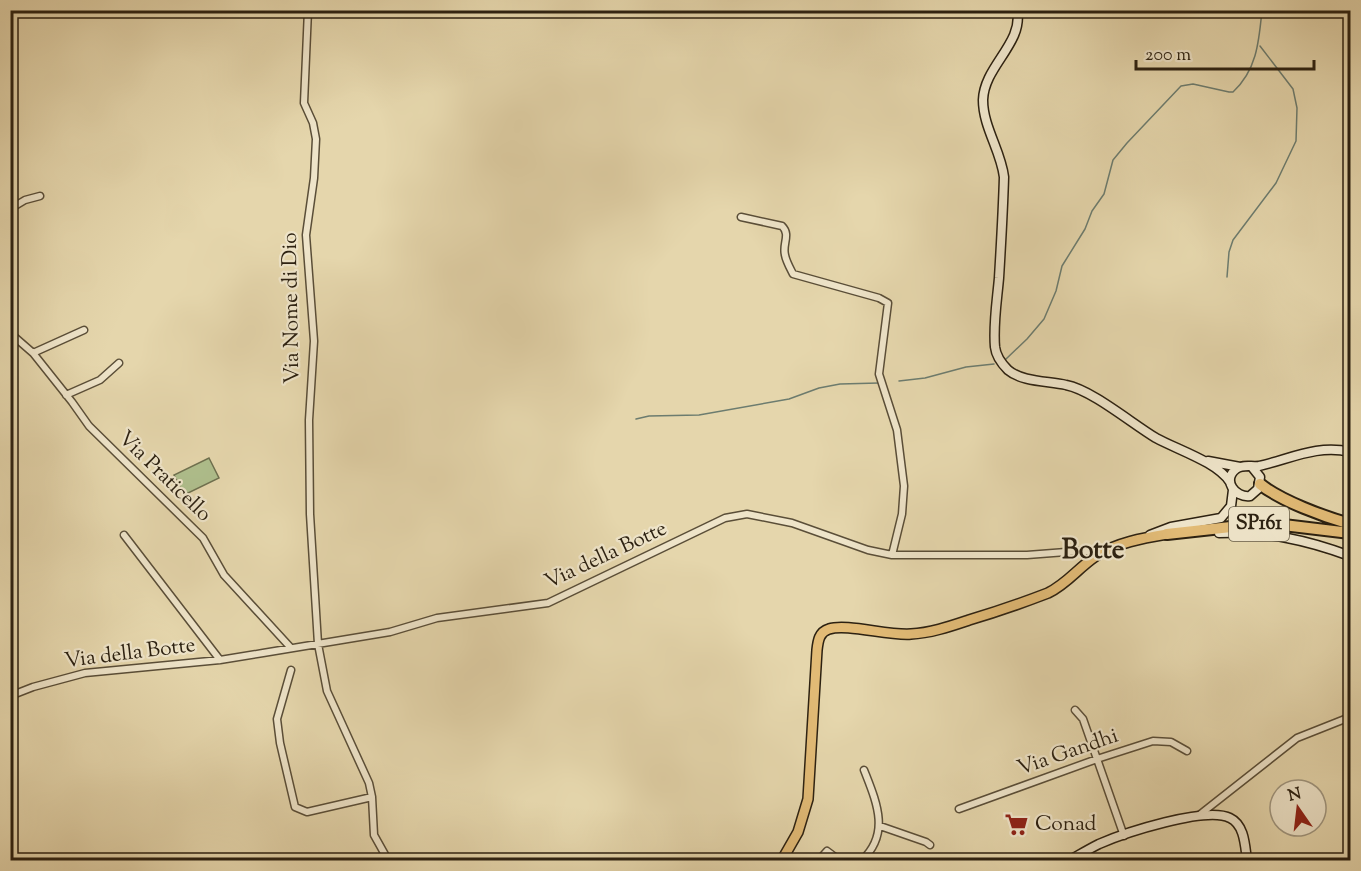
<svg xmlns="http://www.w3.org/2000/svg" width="1361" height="871" viewBox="0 0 1361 871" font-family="'Sorts Mill Goudy',serif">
  <rect width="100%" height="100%" fill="#e5d6ac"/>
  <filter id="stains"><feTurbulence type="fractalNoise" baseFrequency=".00333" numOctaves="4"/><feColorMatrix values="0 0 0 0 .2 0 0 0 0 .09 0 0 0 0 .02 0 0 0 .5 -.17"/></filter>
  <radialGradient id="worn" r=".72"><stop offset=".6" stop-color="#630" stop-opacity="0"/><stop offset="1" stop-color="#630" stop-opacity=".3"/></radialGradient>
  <!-- green -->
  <path fill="#afbf8d" stroke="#6e704f" stroke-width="1.5" d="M209 458 219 478 184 495 174 475Z"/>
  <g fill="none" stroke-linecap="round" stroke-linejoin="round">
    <!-- stream -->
    <path stroke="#6c7c6f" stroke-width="1.5" d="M1227 277 1229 252 1233 240 1276 183 1296 141 1297 108 1293 89 1260 46
      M1006 359 1027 339 1044 319 1056 291 1062 266 1085 229 1092 211 1104 194 1113 160 1127 143 1181 86 1193 84 1229 92H1233C1257 70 1259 41 1262 10
      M899 381 925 378 966 367 994 364
      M636 419 649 416 699 415 789 399 819 388 840 384 879 383"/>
    <defs>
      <path id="minor" d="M308 10 304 103 313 123 316 139 314 178 306 235 314 341 309 420 310 514 318 644 327 691 369 783 372 797 374 835 388 860
        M10 209 25 200 40 196
        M741 217 782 226C791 235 782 244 785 255 786 261 790 268 793 274L879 298 888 303 879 374 897 430 904 486 902 514 892 555
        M10 333 33 353 72 402 89 426 203 538 224 575 291 648
        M33 353 84 330
        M66 395 100 380 119 363
        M124 535 220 660
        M291 670 277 719 280 743 295 807 307 812 372 797
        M10 696 33 687 85 673 220 660 263 653 390 632 437 618 548 603 725 518 747 514 792 523 868 550 892 555H1027L1079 551H1088L1096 556
        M1075 710 1083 719 1124 836
        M959 809 1097 759 1153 741 1171 742 1187 751
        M1198 816 1297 738 1350 717
        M880 826 926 842 930 845
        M819 860 827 851 839 860
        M862 860C891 833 876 801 864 770"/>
      <path id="secondary" d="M1017 10C1024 43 984 66 983 100 983 127 1001 151 1004 177 1003 211 1001 245 999 278 997 301 993 324 995 347 996 356 1002 364 1008 370 1022 382 1048 381 1066 385 1092 390 1131 423 1156 438 1178 450 1217 462 1230 482
        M1208 461 1240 467
        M1252 467 1260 477 1258 489 1250 496C1235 498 1222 480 1236 469 1243 464 1251 467 1259 466 1290 459 1318 444 1350 452
        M1219 533C1266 531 1307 540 1350 556
        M1150 535 1171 527 1221 518 1231 506 1233 490
        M1070 860C1079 855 1089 849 1099 844 1124 833 1206 806 1230 818 1245 825 1245 847 1247 860"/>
      <path id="primary" d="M782 860 798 832 808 799 817 650C818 641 819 632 829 629 846 623 889 636 911 634 931 633 951 626 969 620 996 612 1022 603 1048 593 1067 584 1078 568 1096 556 1116 543 1143 538 1167 534"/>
      <path id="trunk" d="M1260 484C1281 501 1325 517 1350 524
        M1167 534 1267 523 1350 533"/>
    </defs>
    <!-- minor casing -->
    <use href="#minor" stroke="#5a4e38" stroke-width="9"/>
    <!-- secondary casing -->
    <use href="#secondary" stroke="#2c2111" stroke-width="11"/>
    <!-- primary casing -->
    <use href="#primary" stroke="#2c2111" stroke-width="12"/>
    <!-- trunk casing -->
    <use href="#trunk" stroke="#2c2111" stroke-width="14"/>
    <!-- minor -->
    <use href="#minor" stroke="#eee4c9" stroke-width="6"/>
    <!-- secondary -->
    <use href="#secondary" stroke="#eee4c9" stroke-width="8"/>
    <!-- primary -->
    <use href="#primary" stroke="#e2bb76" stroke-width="9"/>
    <!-- trunk -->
    <use href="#trunk" stroke="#e2bb76" stroke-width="10"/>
  </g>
  <!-- icons -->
  <defs>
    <symbol id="supermarket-bare" viewBox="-9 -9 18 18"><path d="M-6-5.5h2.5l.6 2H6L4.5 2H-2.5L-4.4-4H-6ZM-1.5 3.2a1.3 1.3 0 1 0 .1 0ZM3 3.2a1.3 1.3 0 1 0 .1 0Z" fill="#8f2418" stroke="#eee4c9" stroke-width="2.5" paint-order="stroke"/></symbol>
  </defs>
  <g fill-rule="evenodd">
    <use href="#supermarket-bare" x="1000" y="808" width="33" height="33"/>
  </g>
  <g text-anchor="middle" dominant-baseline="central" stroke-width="4.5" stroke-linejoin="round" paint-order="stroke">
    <!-- shield labels -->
    <rect fill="#eee4c9" stroke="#665c48" stroke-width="1.5" x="1229" y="507" width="60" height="34" rx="4.5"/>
    <g font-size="20" font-weight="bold" fill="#2c2111">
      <text x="1259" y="524">SP161</text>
    </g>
    <!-- street labels -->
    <g font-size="21" fill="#2c2111" stroke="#eee4c9">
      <text transform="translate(292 308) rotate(-91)">Via Nome di Dio</text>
      <text transform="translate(164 477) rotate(44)">Via Praticello</text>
      <text transform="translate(606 556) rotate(-25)">Via della Botte</text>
      <text transform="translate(130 654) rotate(-7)">Via della Botte</text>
      <text transform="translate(1068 753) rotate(-19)">Via Gandhi</text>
    </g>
    <!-- poi labels -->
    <g font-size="21" fill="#2c2111" stroke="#eee4c9" text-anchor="start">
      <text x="1035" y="825">Conad</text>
    </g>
    <!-- district labels -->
    <g font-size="27" font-weight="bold" fill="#2c2111" stroke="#eee4c9">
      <text x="1093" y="551">Botte</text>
    </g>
  </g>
  <!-- margin -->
  <rect width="1361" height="871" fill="none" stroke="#e5d6ac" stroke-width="36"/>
  <rect x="12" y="12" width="1337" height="847" fill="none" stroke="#2c2111" stroke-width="3"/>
  <rect x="18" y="18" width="1325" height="835" fill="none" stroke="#2c2111" stroke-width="1.5"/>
  <!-- north arrow -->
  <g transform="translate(1298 808) rotate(346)"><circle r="28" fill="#eee4c9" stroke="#a0967f" stroke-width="1.5"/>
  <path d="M0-4.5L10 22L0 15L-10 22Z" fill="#8f2418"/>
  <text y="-9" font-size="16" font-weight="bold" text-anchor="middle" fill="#2c2111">N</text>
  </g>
  <!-- scale -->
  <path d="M1136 60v9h178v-9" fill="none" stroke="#2c2111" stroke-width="3"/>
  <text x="1145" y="60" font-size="18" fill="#2c2111" stroke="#eee4c9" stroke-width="4.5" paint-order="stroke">200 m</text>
  <rect width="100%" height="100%" filter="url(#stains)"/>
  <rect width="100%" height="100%" fill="url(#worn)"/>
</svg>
